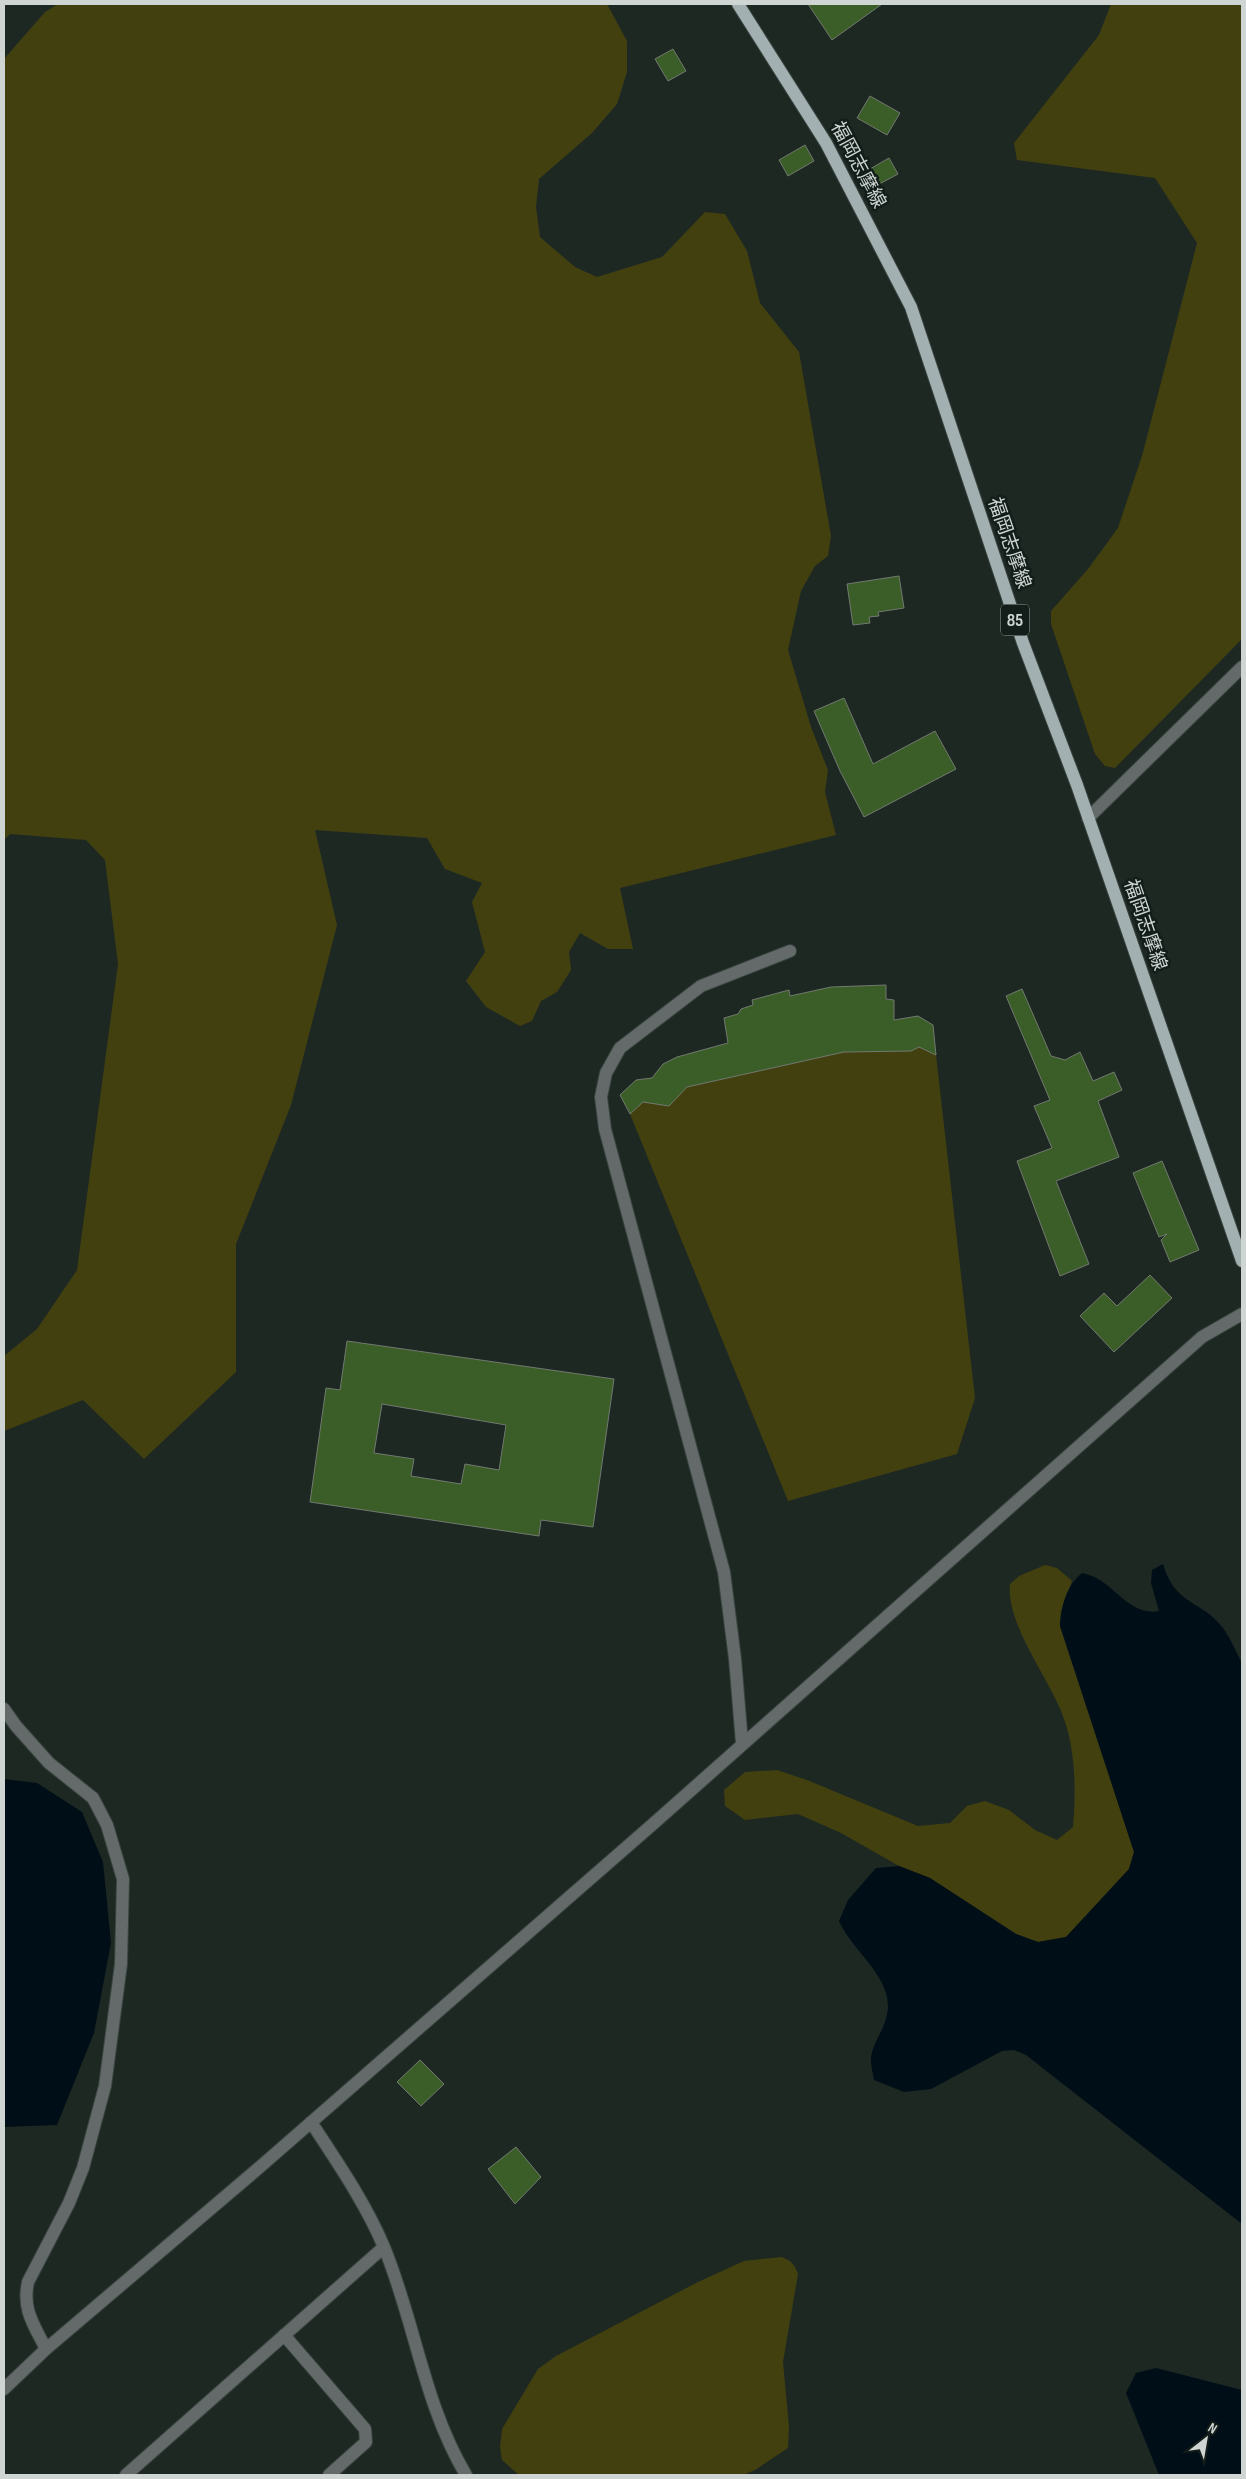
<svg xmlns="http://www.w3.org/2000/svg" width="1246" height="2479" viewBox="0 0 1246 2479" font-family="'Sofia Sans Condensed','Noto Sans JP',sans-serif">
  <rect width="100%" height="100%" fill="#1d2823"/>
  <!-- green -->
  <path fill="#434010" d="M58 4H607L627 41V72L617 104 592 133 539 179 536 207 540 237 575 267 597 277 662 257 705 212 725 214 747 251 760 303 799 352 831 536 828 556 815 566 801 591 788 650 811 727 828 770 825 792 836 835 620 888 633 949H608L580 933 569 952 571 970 557 992 541 1001 532 1021 520 1026 486 1007 466 981 485 952 472 902 482 883 445 869 427 838 315 830 337 925 291 1105 236 1244V1372L144 1459 83 1400 4 1431V1356L37 1329 77 1270 118 964 105 860 86 840 10 834 4 840V59L45 12Z
    M1111 4H1242V639L1115 768 1105 766 1095 754 1051 624V611L1088 569 1118 528 1142 456 1197 243 1155 178 1017 160 1014 143 1099 35Z
    M919 1047 936 1055 975 1398 957 1454 788 1501 630 1114 643 1102 669 1104 687 1087 844 1052 911 1051Z
    M1045 1565 1057 1568 1072 1581 1061 1611 1060 1626 1134 1852 1129 1869 1066 1937 1038 1942 1016 1934 930 1878 899 1866 841 1833 798 1814 745 1820 725 1806 724 1790 745 1772 777 1770 807 1780 918 1826 950 1823 967 1806 985 1801 1009 1810 1035 1830 1057 1840 1073 1827C1076 1789 1076 1747 1061 1711 1046 1674 1006 1623 1010 1584L1019 1576Z
    M781 2257C791 2260 795 2265 798 2274L783 2362 789 2427 788 2448 755 2470 743 2475H519L502 2460 500 2447 502 2429 538 2369 556 2356 698 2282 744 2261Z"/>
  <!-- water -->
  <path fill="#000e17" d="M1163 1564C1175 1606 1202 1600 1223 1628 1231 1639 1236 1652 1242 1663V2224L1026 2055 1014 2050 1002 2051 931 2089 904 2092 874 2080C873 2073 870 2063 871 2057 874 2039 888 2026 888 2005 887 1973 851 1949 839 1921L848 1900 876 1868 899 1866 930 1878 1016 1934 1038 1942 1066 1937 1129 1869 1134 1852 1060 1626C1061 1607 1066 1586 1082 1573 1113 1578 1127 1617 1159 1611L1151 1583 1152 1570Z
    M4 1779 37 1783 82 1812 103 1862 111 1943 94 2033 57 2125 4 2127Z
    M1156 2368 1242 2390V2475H1159L1126 2393 1136 2373Z"/>
  <!-- building -->
  <path fill="#3b5e29" stroke="#72796f" fill-rule="evenodd" d="M808 4H882L832 40Z
    M673 49 686 71 668 81 655 59Z
    M870 96 900 113 887 135 857 118Z
    M805 145 814 161 788 176 779 160Z
    M889 158 898 174 872 188 863 173Z
    M899 576 904 608 878 612 879 616 869 617 870 623 853 625 847 584Z
    M844 698 873 764 935 731 956 769 864 817 840 771 814 711Z
    M886 985V999L894 1000V1020L918 1016 933 1025 936 1055 919 1047 911 1051 844 1052 687 1087 669 1106 643 1102 630 1114 620 1095 636 1080 652 1078 663 1064 677 1057 728 1043 724 1018 738 1014 741 1009 753 1005 752 1000 789 990 790 996 831 987Z
    M1022 989 1051 1056 1065 1060 1080 1052 1093 1081 1114 1072 1122 1090 1098 1101 1119 1157 1056 1181 1089 1264 1060 1276 1017 1161 1052 1148 1034 1106 1050 1100 1006 996Z
    M1162 1161 1199 1250 1170 1262 1161 1240 1167 1234 1159 1237 1133 1173Z
    M1150 1275 1172 1298 1114 1352 1080 1316 1104 1293 1117 1306Z
    M347 1341 614 1379 593 1527 541 1520 539 1536 310 1502 326 1388 340 1390ZM382 1404 506 1425 499 1470 465 1464 461 1484 411 1476 414 1459 374 1453Z
    M420 2060 444 2084 421 2106 397 2082Z
    M516 2147 541 2177 515 2204 488 2169Z"/>
  <g fill="none" stroke-linecap="round" stroke-linejoin="round">
    <defs>
      <path id="minor" d="M1088 818 1242 667
        M4 1709 16 1726 49 1763 93 1798 107 1825 123 1879 121 1964 105 2086 83 2168 69 2203 28 2282C22 2310 34 2325 46 2349
        M742 1743 735 1659 724 1572 605 1129 601 1097 606 1073 620 1048 701 986 790 951
        M311 2122C337 2162 365 2202 384 2247 415 2322 424 2405 466 2475
        M284 2335 365 2429 366 2442 329 2475
        M4 2389 46 2349 261 2166 653 1824 1202 1337 1242 1314
        M126 2475 384 2247"/>
      <path id="major" d="M738 4 826 143 911 307 1023 643 1077 785 1242 1261"/>
    </defs>
    <!-- minor casing -->
    <use href="#minor" stroke="#39443f" stroke-width="14"/>
    <!-- major casing -->
    <use href="#major" stroke="#39443f" stroke-width="14"/>
    <!-- minor -->
    <use href="#minor" stroke="#646a6a" stroke-width="12"/>
    <!-- major -->
    <use href="#major" stroke="#a3b0b1" stroke-width="12"/>
  </g>
  <g text-anchor="middle" dominant-baseline="central" stroke-width="5" stroke-linejoin="round" paint-order="stroke">
    <!-- shield labels -->
    <rect fill="#131e1a" stroke="#969e9b" stroke-width="1" x="1001" y="604.5" width="28" height="31" rx="4"/>
    <g font-size="18" font-weight="bold" fill="#ced5d2">
      <text x="1015" y="620">85</text>
    </g>
    <!-- street labels -->
    <g font-size="19" fill="#ced5d2" stroke="#131e1a">
      <text transform="translate(858 165) rotate(62)">福岡志摩線</text>
      <text transform="translate(1009 543) rotate(71)">福岡志摩線</text>
      <text transform="translate(1145 925) rotate(71)">福岡志摩線</text>
    </g>
  </g>
  <!-- border -->
  <rect width="1246" height="2479" fill="none" stroke="#ced5d2" stroke-width="10"/>
  <!-- north arrow -->
  <g transform="translate(1206 2439) rotate(31)" stroke="#131e1a" stroke-width="4" paint-order="stroke">
  <path d="M0-4L9 19L0 12L-9 19Z" fill="#ced5d2"/>
  <text y="-8" font-size="14" font-weight="bold" text-anchor="middle" fill="#ced5d2">N</text>
  </g>
</svg>
